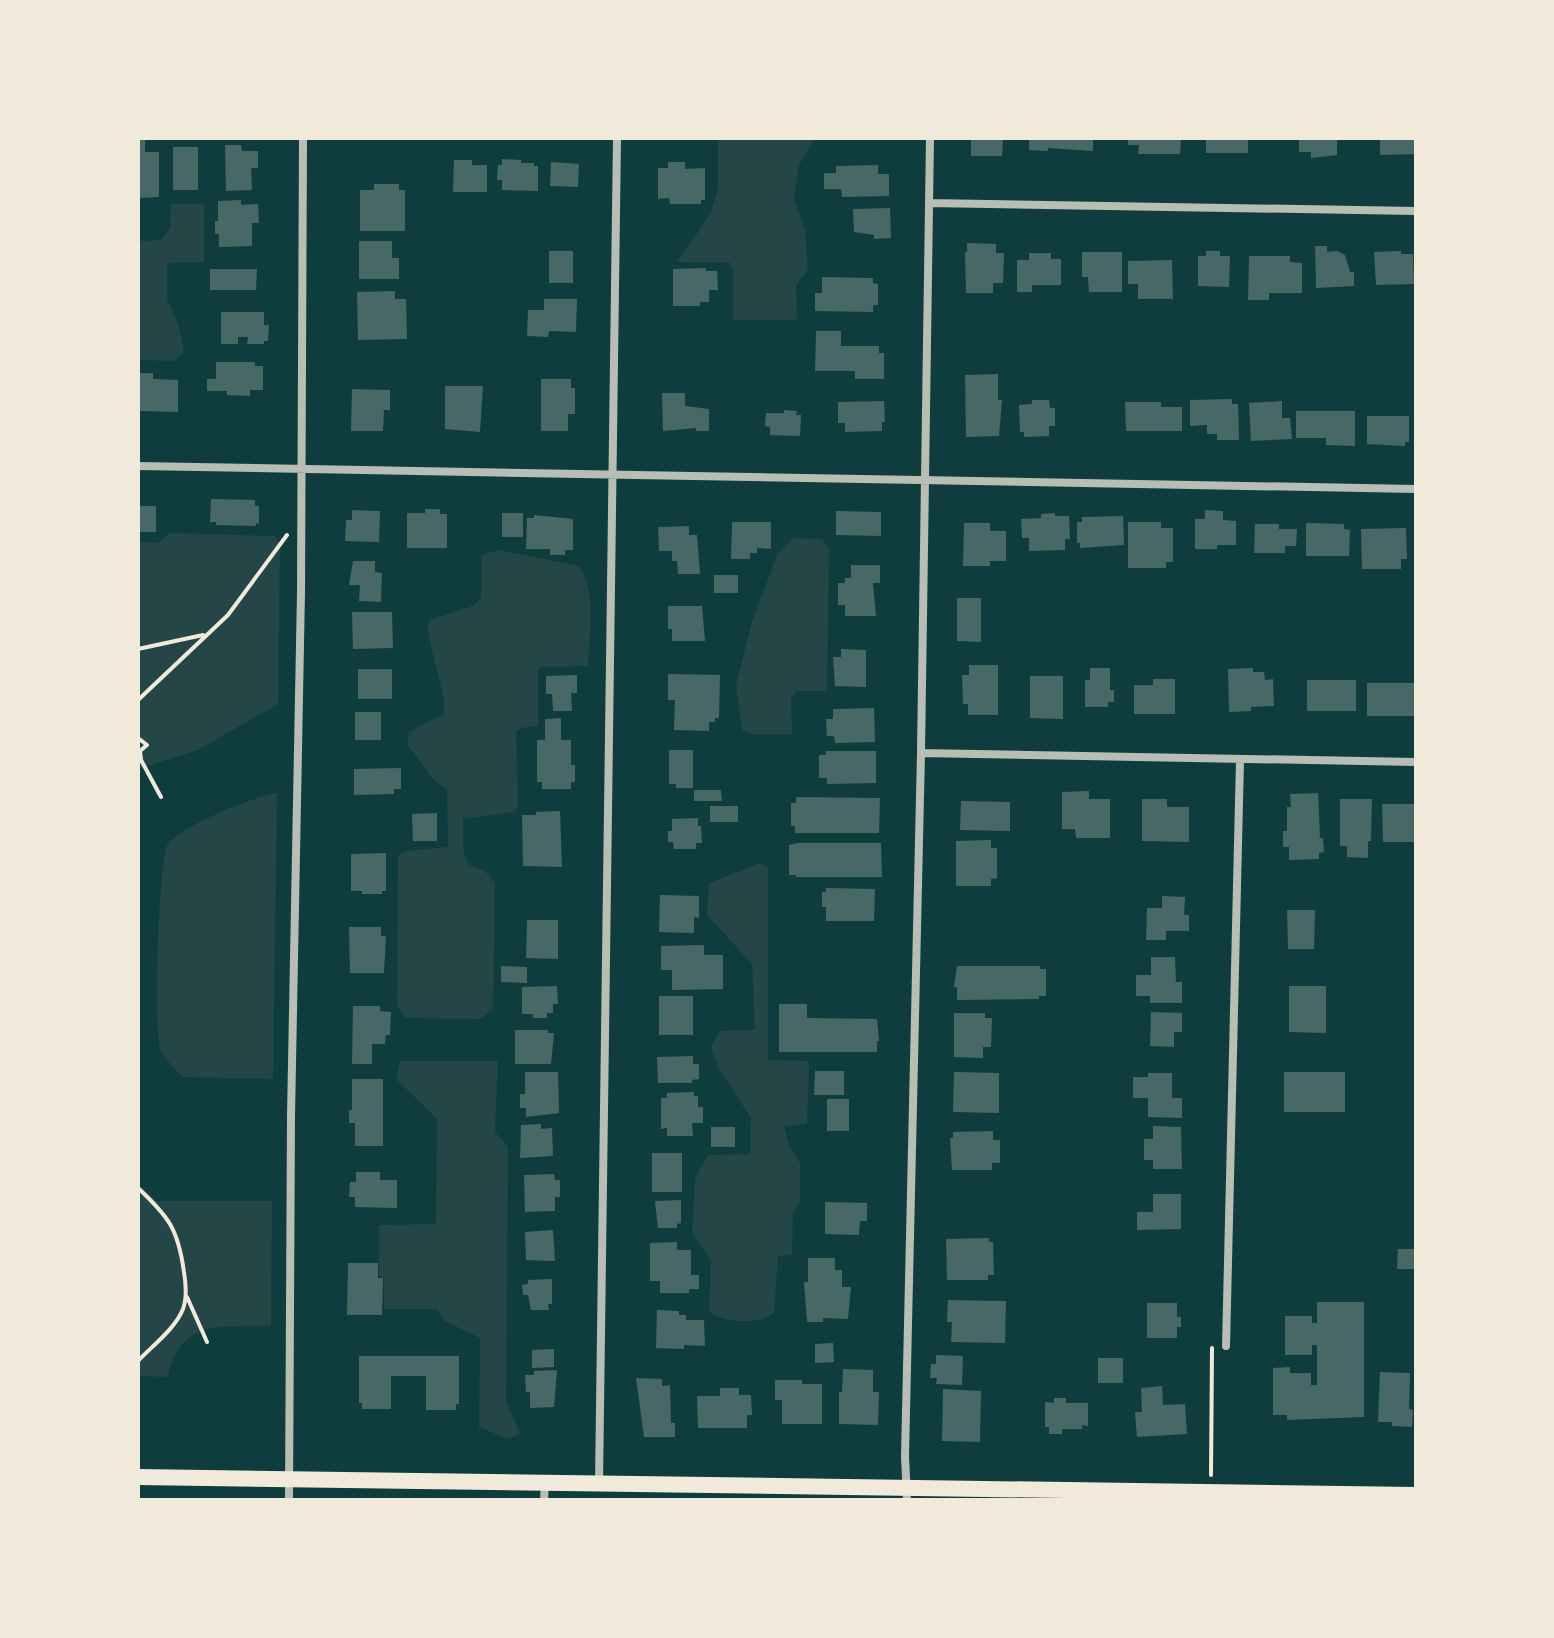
<svg xmlns="http://www.w3.org/2000/svg" width="1554" height="1638" viewBox="0 0 1554 1638" font-family="Helvetica,sans-serif">
  <rect width="100%" height="100%" fill="#0f3d3e"/>
  <!-- green -->
  <path fill="#244646" d="M718 138H815L799 165 794 199 805 231 808 270 796 285 797 320H733V271L729 262H677L710 215 718 189Z
    M171 204H204V262L167 263V298L178 324 184 351 175 361 138 360V241L161 240 170 229Z
    M170 533 275 536 280 544 278 704 198 750 138 769V542L158 543Z
    M793 538 822 539 829 548 827 691H796L791 698 792 734H751L742 730 736 685 752 622 777 555Z
    M499 550 579 566C597 593 589 636 588 666L542 667 538 670V726L521 728 516 732 518 806 514 812 463 819V849L468 864 485 871 495 883 493 1008 481 1019 405 1018 397 1005 398 856 405 851 448 847 447 789 434 780 407 744 409 732 444 714V700L427 628 430 620 473 606 481 598 482 555Z
    M277 793 273 1079 183 1077C175 1069 164 1059 160 1048 153 1029 159 862 167 846 177 827 255 796 277 793Z
    M761 863 768 868V1060L809 1061 807 1124 784 1126 789 1145 800 1163V1202L793 1213 792 1255 778 1256 774 1313C759 1325 724 1323 709 1312L711 1260 692 1234 695 1178 708 1155 750 1154 751 1118 718 1067 711 1046 720 1031 755 1030 752 964 707 915 709 883Z
    M400 1061H498L495 1132 508 1147 506 1401 520 1433 509 1439 479 1427 480 1338 445 1321 436 1309H384V1277L379 1276V1225L436 1224 437 1119 396 1079Z
    M138 1184 157 1201H272L271 1326C225 1326 178 1319 168 1377L138 1376Z"/>
  <!-- building -->
  <path fill="#486865" d="M971 138H1003L1002 156H971Z
    M1029 138H1093V151L1048 148V151L1029 150Z
    M1128 138H1181L1180 154H1138L1139 145H1128Z
    M1206 138H1248V153H1206Z
    M1299 138H1337V155L1311 158V152H1299Z
    M1380 138H1416V154L1380 155Z
    M138 139H145V152H159V197L138 198Z
    M225 145H241L242 151H258V168H251L252 190 226 191Z
    M173 147H198V190H173Z
    M502 159 521 160V163H534V166H538V191L502 190V180H497L498 165H502Z
    M454 160H472V165H487V192H453Z
    M551 162 579 164 578 187 550 186Z
    M668 162H685V169L705 168V200H701V204H670L669 198 658 199V168H668Z
    M878 165V174H889V196L842 197 841 189H824V173H836V166Z
    M374 184H399V190H405V231H360V190H374Z
    M241 200V205L258 204 259 223H252V246L219 247V234H215V221H218V201Z
    M890 208 891 238 874 239V235L854 232 853 209Z
    M359 241H392V258H399V279H359Z
    M967 243 996 244V253H1004L1003 283H993V293H966L965 252H967Z
    M1315 246H1327V252L1337 251 1345 255 1350 272H1354V286L1316 288Z
    M549 251H573V283H549Z
    M1206 251H1220V256H1230L1229 287 1198 286V256H1206Z
    M1401 251V254H1413L1414 284 1376 285 1374 252Z
    M1082 252H1122V292H1089L1088 277H1082Z
    M1029 253H1051V259H1061V285H1032V292H1017V260H1029Z
    M1249 256H1290V262L1302 263V293H1269V300H1248Z
    M1172 260 1173 299H1138V284H1128V261Z
    M706 268V271H717L718 290H709V302H700V306H673V269Z
    M210 269H257L256 290H210Z
    M822 277 873 278V283L878 284V305H873V312L815 311V293H822Z
    M395 291V299H406L407 339 358 340 357 292Z
    M544 299H577L576 332 549 331 548 337 527 336 528 310H544Z
    M221 312H264V325H269L268 341H264V344H247L248 337H238V344H221Z
    M816 331H841V346H879V353H884V379H855V371H815Z
    M216 362H255V366H263V390H250V396L227 395V391H207V379H216Z
    M138 373H153V379L178 380V412L138 411Z
    M998 374V400H1002L999 436 966 437 965 375Z
    M541 379H571V388H575V414H568V431H541Z
    M445 386H483L480 432 445 429Z
    M352 389 390 390V410H384L383 431H351Z
    M662 393H685V406L709 409V431H696V428L663 431Z
    M1232 399V404H1238L1239 440H1217V434H1207V425L1190 426V400Z
    M1032 400H1049L1050 408H1055V426H1049V436L1024 437V432H1020L1019 405 1032 404Z
    M884 401 885 422H882V431L845 432V423H838V402Z
    M1282 401V418H1290L1292 439 1251 441 1249 403Z
    M1125 402H1161V407H1182V431H1126Z
    M784 410 797 411 796 415H801L800 436 770 435V427L765 426 766 413H784Z
    M1296 411H1355V446L1326 445V438H1296Z
    M1367 416H1409V442H1405V446L1367 444Z
    M211 499 255 500V506H259V524L256 523V526L216 525V522H210Z
    M138 506H156V532H138Z
    M425 509H440V514H447V548H407V513H425Z
    M352 510 380 511 379 542 345 541 346 520H352Z
    M1205 510 1223 511V520L1236 521V545H1217V549H1195V519H1205Z
    M836 511 881 512V536L836 535Z
    M502 513H523V537H502Z
    M1055 513V516H1069L1070 539H1065V550L1029 551V538H1022L1021 519 1041 518V514Z
    M534 515 573 519V550H565V555H550V549H526L527 518H534Z
    M1123 516 1124 545 1080 548V543H1077V522H1082V517Z
    M732 522H771V549L757 548V553H750V559H731Z
    M1128 522H1161V528H1173V562H1166V568H1128Z
    M964 523H990V531H1006V561H990V566H963Z
    M1306 523 1344 524V529L1350 530 1349 556H1306Z
    M1255 524H1279V529H1297L1296 546H1285V553H1254Z
    M689 526V535H697L700 574H678L677 561H672V551H659L658 527Z
    M1406 528 1407 559H1401V569H1362L1361 529Z
    M353 561H375V572L382 573 381 602 359 601 360 585H349Z
    M851 565H880V583H873L876 616H845V605H838V583H845V578H851Z
    M714 575H738V593H714Z
    M957 598H981V642L957 641Z
    M668 606H702L705 641H672V629H668Z
    M352 612H392L393 648 353 649Z
    M841 649 866 650V687L835 686 833 657H841Z
    M969 665H998V715H968V704H963L962 675H969Z
    M1090 668H1110V690H1114V702H1108V707H1085V680H1090Z
    M1253 668V672H1264L1265 680 1273 679 1274 706 1251 707V711L1229 712 1228 669Z
    M358 669H392V699H358Z
    M668 674 720 675 719 718H715V722H709V731L674 730 675 700H668Z
    M577 675V693H571L572 711H553L552 694H546V676Z
    M1030 676H1063V719L1030 718Z
    M1153 679H1175V714H1134V685H1153Z
    M1307 680H1356V711H1307Z
    M1367 683H1416V716H1367Z
    M874 708 875 742 835 743 834 736H827L826 719H833V709Z
    M355 712H381V740H355Z
    M561 718V740H571V765H575V782H571V789H542V782H537V740H545V719Z
    M669 750H693V788H676V784H669Z
    M826 751H876V783L827 784V778H819V755H826Z
    M401 768V789H394V794L354 795V769Z
    M694 790H721L722 801H694Z
    M1089 791V799H1110V838H1076L1075 829H1062V792Z
    M1318 793 1320 838H1323L1324 852 1319 853V859L1289 860V847H1283V831H1287V807H1291L1290 794Z
    M796 797 880 798 879 833H795V826H791V803H796Z
    M1142 799H1167V807H1189V842L1142 841Z
    M1340 799H1372L1371 841H1368V858L1347 857V846H1340Z
    M961 801 1010 802V831L960 830Z
    M1382 804H1416V842H1383Z
    M710 806H738V822H710Z
    M560 811 562 867 523 866 522 815H536V812Z
    M437 813V841H413L412 814Z
    M698 818V826H701L702 843H696V849H674L673 842H668V831H672V819Z
    M991 840V848H997V878L991 879V886H956V841Z
    M797 843H881L882 877H796V875H789V845Z
    M386 853V891H382V894H362V891H351V854Z
    M826 888 875 889 874 921H826V907H822V892H826Z
    M660 895 699 896V918L694 917V933L659 932Z
    M1162 896 1185 897 1184 915H1189V931H1166V940H1146L1147 908H1162Z
    M1287 910H1315L1314 949H1288Z
    M527 920H558V959L526 958Z
    M349 927H381V936H386L384 973H350Z
    M704 945V955H723V989L672 990V970H661V946Z
    M1151 957H1175L1176 982H1182V1003H1150V996H1136V975H1151Z
    M501 966 527 967V983L501 982Z
    M957 966H1040V969H1046V996H1039V999L957 1000V987H954Z
    M557 986 558 1004H553V1013H547V1018H533V1014H522V987Z
    M1289 986H1326V1033L1289 1032Z
    M659 996H693V1035H659Z
    M779 1004H807V1018L877 1019 879 1041H877V1052H779Z
    M353 1006H380V1011L391 1012 390 1035H386L385 1044H372V1064H352Z
    M1151 1012 1182 1013V1032H1174V1047L1150 1046Z
    M954 1013H985V1018H992L991 1047H983V1058L954 1057Z
    M515 1030H548V1033H554L551 1064H515Z
    M693 1056V1064H699V1079L692 1080V1083H658L657 1057Z
    M815 1071H844V1095H814Z
    M525 1072H558L559 1113 526 1117V1108H520V1094H525Z
    M954 1072 999 1073V1113L953 1112Z
    M1284 1072H1345V1112H1284Z
    M1148 1073H1172V1098H1182V1118L1148 1117V1098H1133V1077H1148Z
    M352 1079H383V1146H355V1123H349V1110H352Z
    M694 1092V1096H698V1107H703V1123H692L693 1136H667V1128L661 1129V1098H667V1093Z
    M827 1099H849V1131H827Z
    M541 1124V1129L552 1128 553 1156 520 1158 521 1125Z
    M1153 1126 1181 1127 1182 1169H1153V1160H1144V1139H1153Z
    M711 1127H735V1147H711Z
    M993 1131V1140H1000V1163H992V1170H952L950 1138H953V1132Z
    M652 1153H682V1192H652Z
    M356 1172H380V1180H397V1208L355 1207V1197H349L350 1182H356Z
    M554 1174 555 1180H560V1197H555V1211L525 1212 524 1175Z
    M1153 1194H1181V1229L1137 1230V1212H1153Z
    M681 1200V1223L677 1224V1228H658L655 1201Z
    M825 1202 867 1203V1221H860L859 1235 825 1234Z
    M553 1230 555 1261 526 1260 525 1232Z
    M989 1238V1242H993L994 1275H988V1280H947L946 1239Z
    M677 1242V1250H691V1275H699V1289H689V1293H660V1281H650V1243Z
    M1398 1249H1416V1269H1397Z
    M808 1258H835V1270H842V1287H851L848 1319 823 1318V1322H807L804 1282H808Z
    M348 1263H378V1278H383L382 1315H347Z
    M552 1279V1304H548L549 1310H531L528 1295H523L522 1285 528 1284V1280Z
    M948 1300 1006 1301 1005 1343 951 1342 952 1322H947Z
    M1317 1302H1364V1417L1287 1420V1415H1273V1368L1290 1367V1373H1311V1385H1317V1345H1312V1355H1285V1316H1312V1323H1317Z
    M1147 1303H1177V1317H1181V1327H1177V1338H1147Z
    M657 1310 679 1311V1315H686V1320H704L705 1346 684 1345V1349L656 1348Z
    M833 1343 834 1362 815 1363V1344Z
    M554 1349V1367L532 1368V1350Z
    M936 1355 963 1356 962 1385 936 1384 937 1378H930L931 1364H936Z
    M359 1356H459V1404H456V1410H426V1376H391V1409H362V1403H359Z
    M1098 1358H1123V1383H1098Z
    M843 1369 873 1370V1392H879L878 1425 839 1424V1392H842Z
    M557 1370 554 1407 530 1408V1392H526L525 1375H534V1371Z
    M1380 1372 1410 1373 1409 1409 1413 1410 1412 1427 1392 1426V1422H1378Z
    M636 1378 662 1379V1386L670 1385 671 1423H675V1437H644Z
    M775 1380H802V1384H822V1424H782V1400H775Z
    M1162 1386 1163 1405 1185 1404 1187 1434 1137 1437 1135 1412H1142L1141 1388Z
    M720 1388H739V1395H751L752 1415H747V1428H698L697 1396H720Z
    M943 1389 981 1391 980 1442 942 1441Z
    M1054 1398H1066V1403H1088V1426L1082 1425V1429H1062V1434H1049V1427H1045V1402L1054 1403Z"/>
  <g fill="none" stroke-linecap="round" stroke-linejoin="round">
    <!-- path -->
    <path stroke="#f1e9da" stroke-width="4" d="M138 649 203 635
      M138 700 228 615 287 535
      M138 738 147 745 140 751 141 760 161 797
      M138 1188C169 1217 178 1229 184 1272 186 1284 187 1298 183 1309 175 1329 152 1346 138 1361
      M187 1297 207 1342
      M1211 1475 1212 1348"/>
    <!-- minor -->
    <path stroke="#b8beb3" stroke-width="8" d="M929 203 1416 211
      M138 466 1416 489
      M921 753 1416 762
      M1226 1346 1240 760
      M599 1483 617 138
      M289 1500 291 1116 301 592 303 138
      M544 1500 545 1483
      M907 1500 905 1456 921 753 930 138"/>
    <!-- secondary -->
    <path stroke="#f1e9da" stroke-width="16" d="M138 1477 1416 1495"/>
  </g>
  <!-- border -->
  <rect width="1554" height="1638" fill="none" stroke="#f1e9da" stroke-width="280"/>
</svg>
